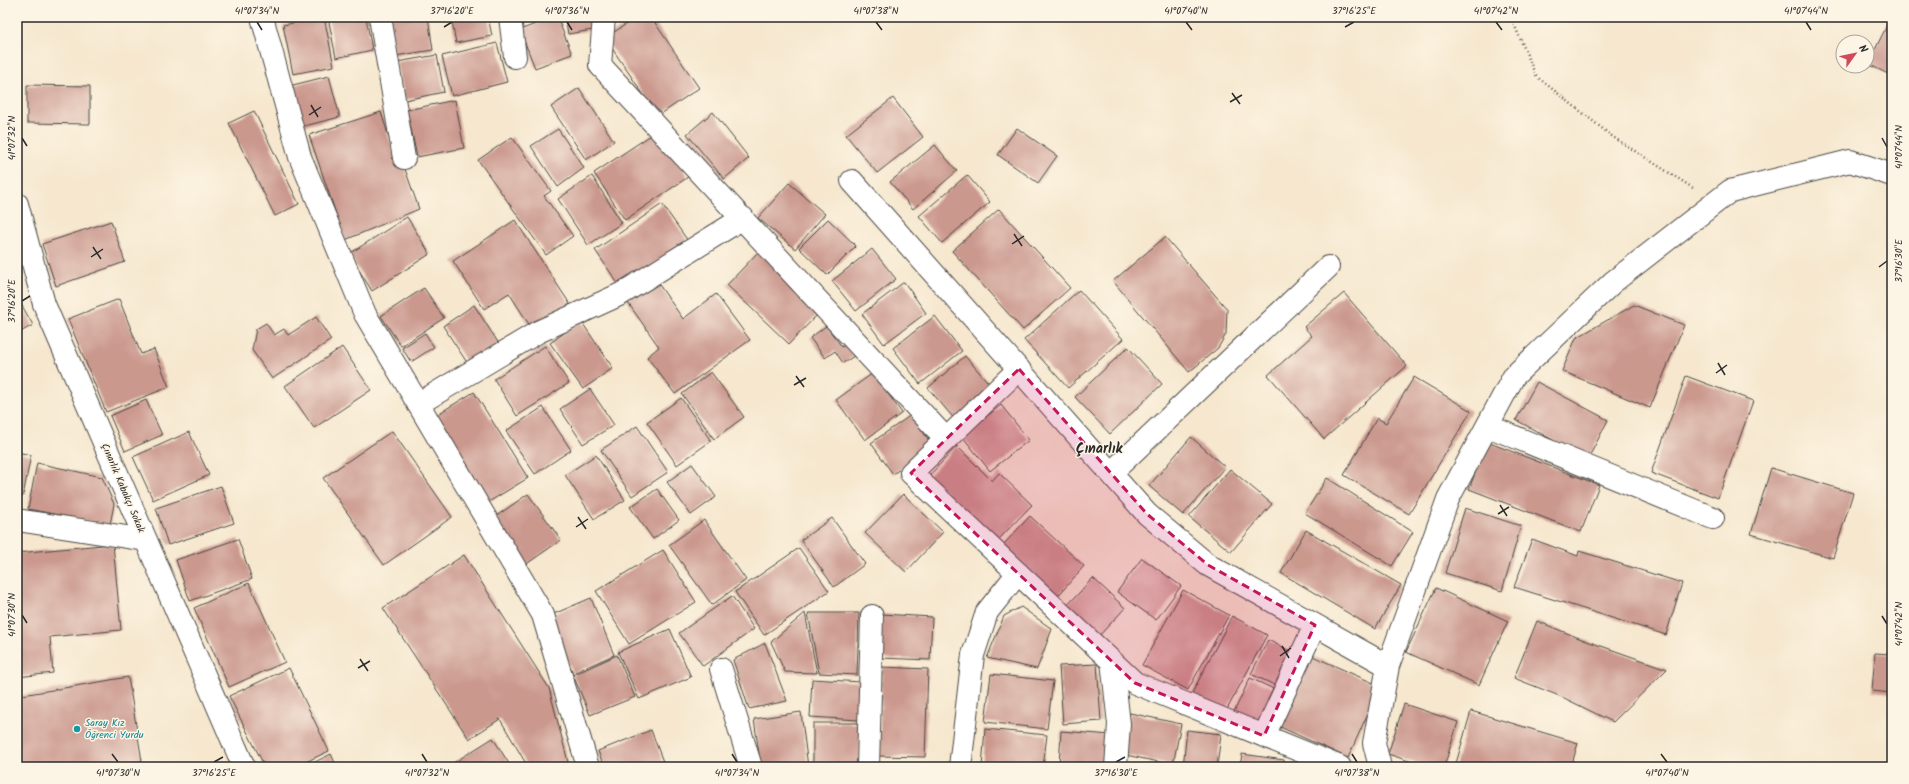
<svg xmlns="http://www.w3.org/2000/svg" width="1909" height="784" viewBox="0 0 1909 784" font-family="Kalam,sans-serif">
  <rect width="100%" height="100%" fill="#fcf5e5"/>
  <filter id="ink" filterUnits="userSpaceOnUse"><feTurbulence type="fractalNoise" baseFrequency=".025" numOctaves="2"/><feDisplacementMap in="SourceGraphic" scale="8" xChannelSelector="R" yChannelSelector="G"/><feConvolveMatrix kernelMatrix="1 2 1 2 8 2 1 2 1" color-interpolation-filters="sRGB"/></filter>
  <filter id="wash" filterUnits="userSpaceOnUse"><feTurbulence type="fractalNoise" baseFrequency=".012" numOctaves="4" result="noise"/><feDisplacementMap in="SourceGraphic" scale="16" xChannelSelector="R" yChannelSelector="G"/><feGaussianBlur stdDeviation="0.9" result="paint"/><feColorMatrix in="noise" values="0 0 0 0 0 0 0 0 0 0 0 0 0 0 0 0 0 1.4 0 .05"/><feComposite in="paint" operator="in"/></filter>
  <g filter="url(#wash)">
    <rect width="100%" height="100%" fill="#f6e7ce"/>
    <g id="blocks">
      <!-- building -->
      <path fill="#cb988e" d="M324 17 334 66 293 74 283 25Z
        M328 17H366L372 50 336 58Z
        M389 17H428L433 50 395 56Z
        M451 17H488L492 36 456 43Z
        M553 17H557L572 54 535 68 520 30Z
        M565 17H598L599 29 568 34Z
        M637 17H651L699 88 658 116 605 38Z
        M1891 17H1892V76L1868 64Z
        M497 43 507 82 452 96 442 56Z
        M437 55 444 92 405 100 397 62Z
        M329 76 340 117 300 127 289 86Z
        M27 85 90 86V124L27 123Z
        M579 88 614 141 586 160 551 107Z
        M893 98 923 137 877 173 846 135Z
        M455 100 464 148 417 157 407 110Z
        M254 111 299 204 275 216 229 123Z
        M381 112 394 154 399 152 419 209 345 240 309 135Z
        M713 112 749 158 724 179 687 134Z
        M1017 128 1057 156 1038 183 998 155Z
        M558 129 584 168 558 187 531 146Z
        M657 131 688 177 625 220 594 173Z
        M512 137 551 191 544 196 573 236 546 255 478 160Z
        M935 145 957 171 913 209 890 182Z
        M967 175 990 202 942 243 919 216Z
        M592 176 622 223 588 245 558 199Z
        M789 183 825 214 795 249 758 218Z
        M662 204 688 241 621 288 595 250Z
        M999 209 1070 288 1023 330 952 251Z
        M407 217 430 254 372 291 349 254Z
        M828 219 856 246 827 275 799 248Z
        M515 220 570 304 532 329 509 293 484 309 453 261Z
        M111 221 125 262 56 286 42 244Z
        M1165 237 1227 309 1226 334 1218 348 1189 372 1113 281Z
        M872 249 896 279 856 311 832 281Z
        M759 251 821 311 789 344 727 285Z
        M655 279 683 319 716 294 750 340 675 394 647 357 659 347 626 300Z
        M904 282 926 313 884 344 862 314Z
        M424 288 444 318 401 346 381 316Z
        M1079 290 1123 339 1068 388 1024 340Z
        M1344 293 1407 366 1324 439 1268 375 1312 336 1304 327Z
        M17 297 33 325 17 334Z
        M119 299 141 354 154 349 169 387 106 412 68 319Z
        M474 305 501 347 470 367 443 326Z
        M1634 305 1684 325 1650 408 1562 371 1576 338Z
        M935 316 962 351 920 384 893 348Z
        M316 317 331 340 272 379 252 350 256 329 266 323 274 335 284 329 288 335Z
        M581 321 613 368 583 389 550 343Z
        M826 326 842 347 846 344 854 356 843 363 835 351 825 358 810 338Z
        M425 333 434 347 411 362 402 348Z
        M545 346 569 383 517 416 494 379Z
        M342 347 371 390 314 428 285 386Z
        M1128 347 1162 384 1110 434 1075 397Z
        M965 356 994 389 957 422 928 388Z
        M711 372 744 417 714 439 682 394Z
        M873 373 902 413 865 440 836 400Z
        M1686 376 1753 401 1718 498 1651 473Z
        M1414 377 1471 411 1409 514 1344 475 1377 418 1386 423Z
        M1537 382 1608 420 1588 459 1516 420Z
        M590 389 614 425 583 444 560 409Z
        M474 392 528 478 487 503 433 417Z
        M681 398 711 441 677 465 647 422Z
        M146 400 162 435 125 451 110 416Z
        M1001 405 1029 440 990 471 962 436Z
        M543 407 571 450 535 474 506 431Z
        M911 415 933 446 893 474 871 443Z
        M637 426 668 472 632 496 601 450Z
        M392 431 452 517 384 565 323 478Z
        M189 432 209 475 153 500 133 457Z
        M1191 437 1225 467 1183 515 1149 486Z
        M1487 442 1599 485 1581 532 1469 489Z
        M957 446 992 481 999 473 1032 505 998 540 929 476Z
        M17 452 31 455 23 496 17 495Z
        M596 455 625 500 594 519 565 475Z
        M37 463 102 477 114 504 110 525 28 509Z
        M692 464 716 497 691 515 667 482Z
        M1771 468 1853 493 1833 558 1751 534Z
        M1230 469 1272 504 1231 552 1189 517Z
        M1327 478 1413 532 1392 566 1305 513Z
        M221 486 234 523 168 545 156 508Z
        M657 489 679 520 653 539 630 507Z
        M528 494 561 540 525 565 492 519Z
        M903 494 943 532 906 572 865 533Z
        M1465 508 1521 526 1502 591 1445 573Z
        M1030 516 1084 566 1058 596 1003 545Z
        M832 518 865 564 834 587 801 540Z
        M704 520 746 580 712 605 669 545Z
        M1306 530 1401 585 1375 629 1281 573Z
        M238 539 252 579 190 601 176 560Z
        M1532 539 1578 556 1579 551 1682 583 1666 635 1514 587Z
        M113 544 121 630 50 637 53 673 17 677V553Z
        M799 548 829 591 764 635 735 592Z
        M663 550 696 602 629 644 596 591Z
        M464 555 549 688 568 762 561 767H528L500 719 469 739 383 608Z
        M1142 558 1181 586 1156 620 1117 592Z
        M1093 578 1125 608 1097 638 1064 609Z
        M249 583 285 662 229 687 194 608Z
        M1436 588 1508 621 1479 685 1406 652Z
        M1183 590 1229 615 1188 690 1142 665Z
        M1890 590H1892V631H1890Z
        M732 596 754 629 703 666 679 633Z
        M591 598 614 655 573 673 549 616Z
        M1021 607 1052 629 1037 669 987 658 1004 616Z
        M805 613 817 673 785 672 771 642Z
        M808 613H859L857 675 819 673Z
        M882 614 932 617 930 660 880 658Z
        M1232 616 1267 635 1225 713 1191 695Z
        M1537 621 1584 640 1667 669 1613 722 1562 697 1514 678Z
        M670 629 691 677 639 699 618 652Z
        M1268 640 1294 653 1279 687 1251 674Z
        M765 643 787 701 749 709 733 660Z
        M1891 646 1892 693 1872 691 1875 653 1890 654Z
        M1308 654 1380 686 1348 758 1276 725Z
        M617 655 635 697 590 715 573 675Z
        M1097 664 1101 721 1063 724 1059 666Z
        M882 667 928 669 925 757 879 756Z
        M289 668 329 751 295 767H265L229 696Z
        M991 674 1053 681 1047 729 985 722Z
        M128 677 142 761 107 767H17V696Z
        M1250 678 1278 691 1261 729 1232 716Z
        M812 679 861 682 859 720 810 717Z
        M1404 704 1458 722 1444 767H1427L1388 754Z
        M1471 711 1578 743 1571 767H1455Z
        M801 712 808 767H761L754 719Z
        M1130 713 1181 724 1173 765 1121 754Z
        M813 723H860V767H813Z
        M985 729 1047 735 1043 767H982Z
        M651 730 665 767H604L598 751Z
        M1187 730 1221 734 1217 767H1183Z
        M1061 731 1111 735 1108 767H1059Z
        M493 738 511 767H447Z
        M331 754 337 767H305Z
        M1242 754 1284 760 1285 767H1240Z"/>
    </g>
  </g>
  <g filter="url(#ink)">
    <use href="#blocks" fill-opacity="0" stroke="#494743" stroke-width="1"/>
    <g fill="none" stroke-linecap="round" stroke-linejoin="round">
      <defs>
        <path id="minor" d="M262 17 300 157 365 314 543 615 588 767
          M380 17 404 158
          M510 17 515 57
          M604 17 600 65 946 439
          M852 181 1147 514 1208 565 1388 666
          M17 204 44 304 244 767
          M1019 369 911 473 1135 683 1340 767
          M418 404 538 332 621 294 743 218
          M1488 426 1713 518
          M1111 473 1328 267
          M17 520 146 540
          M1112 661 1119 724 1116 767
          M721 669 751 767
          M1264 736 1315 625
          M868 767 872 616
          M960 767 973 655 987 612 1018 573
          M1380 767 1374 743 1388 666 1448 499 1514 376 1613 282 1730 191 1850 161 1892 175"/>
      </defs>
      <!-- minor casing -->
      <use href="#minor" stroke="#494743" stroke-width="24"/>
      <!-- path -->
      <path stroke="#494743" stroke-width="2.5" stroke-dasharray="1 3" stroke-linecap="butt" d="M1511 17 1536 76 1613 137 1693 188"/>
      <!-- minor -->
      <use href="#minor" stroke="#fff" stroke-width="22"/>
    </g>
  </g>
  <!-- marked area -->
  <path fill="#c2185b" fill-opacity="0.2" stroke="#c2185b" stroke-width="3" stroke-dasharray="8 5" stroke-linejoin="round" d="M1019 369 1147 514 1208 565 1315 625 1264 736 1135 683 911 473Z"/>
  <!-- ticks -->
  <path fill="none" stroke="#2b2b2b" stroke-width="1.5" d="M257 22 262 30M567 22 572 30M876 22 882 30M1186 22 1192 30M1496 22 1502 30M1806 22 1811 30M444 27 452 22M1345 27 1354 22M1232 93 1240 104M1230 102 1242 95M311 105 318 117M309 115 321 107M22 138 27 146M1882 138 1887 147M1014 234 1022 246M1012 244 1024 236M93 247 101 259M91 257 103 249M1879 267 1887 261M22 301 30 296M1718 363 1725 375M1716 373 1727 365M796 376 804 387M794 385 806 378M1500 505 1507 516M1498 514 1509 507M578 517 586 529M576 527 588 519M22 615 27 623M1882 616 1887 624M1282 646 1289 658M1280 656 1291 648M360 659 368 671M358 668 370 661M112 754 118 762M422 754 427 762M732 754 737 762M1352 754 1357 762M1661 754 1667 762M214 762 223 757M1116 762 1125 757"/>
  <!-- markers -->
  <circle fill="#0f9aa8" stroke="#fcf5e5" stroke-width="1.5" cx="77" cy="729" r="4"/>
  <g text-anchor="middle" dominant-baseline="central" stroke-width="3" stroke-linejoin="round" paint-order="stroke">
    <!-- street labels -->
    <g font-size="10" fill="#2b2b2b" stroke="#fcf5e5">
      <text transform="translate(123 488) rotate(67)">Çınarlık Kabakçı Sokak</text>
    </g>
    <!-- culture labels -->
    <g font-size="10" fill="#0d838f" stroke="#fcf5e5" text-anchor="start">
      <text x="85" y="723">Saray Kız<tspan x="85" dy="12">Öğrenci Yurdu</tspan></text>
    </g>
    <!-- district labels -->
    <g font-size="14" font-weight="bold" fill="#2b2b2b" stroke="#fcf5e5">
      <text x="1099" y="449">Çınarlık</text>
    </g>
  </g>
  <!-- margin -->
  <rect width="1909" height="784" fill="none" stroke="#fcf5e5" stroke-width="44"/>
  <!-- north arrow -->
  <g transform="translate(1855 54) rotate(57)"><circle r="19" fill="#fcf5e5" stroke="#a8a49b"/>
  <path d="M0-3L7 15L0 10L-7 15Z" fill="#d1495b"/>
  <text y="-6" font-size="11" font-weight="bold" text-anchor="middle" fill="#2b2b2b">N</text>
  </g>
  <rect x="22" y="22" width="1865" height="740" fill="none" stroke="#2b2b2b" stroke-width="1.5"/>
  <g font-size="10" text-anchor="middle" fill="#2b2b2b">
    <text x="257" y="14">41°07'34"N</text>
    <text x="452" y="14">37°16'20"E</text>
    <text x="567" y="14">41°07'36"N</text>
    <text x="876" y="14">41°07'38"N</text>
    <text x="1186" y="14">41°07'40"N</text>
    <text x="1354" y="14">37°16'25"E</text>
    <text x="1496" y="14">41°07'42"N</text>
    <text x="1806" y="14">41°07'44"N</text>
    <text transform="translate(11 138) rotate(-90)" y="4">41°07'32"N</text>
    <text transform="translate(1898 147) rotate(-90)" y="4">41°07'44"N</text>
    <text transform="translate(1898 261) rotate(-90)" y="4">37°16'30"E</text>
    <text transform="translate(11 301) rotate(-90)" y="4">37°16'20"E</text>
    <text transform="translate(11 615) rotate(-90)" y="4">41°07'30"N</text>
    <text transform="translate(1898 624) rotate(-90)" y="4">41°07'42"N</text>
    <text x="118" y="776">41°07'30"N</text>
    <text x="214" y="776">37°16'25"E</text>
    <text x="427" y="776">41°07'32"N</text>
    <text x="737" y="776">41°07'34"N</text>
    <text x="1116" y="776">37°16'30"E</text>
    <text x="1357" y="776">41°07'38"N</text>
    <text x="1667" y="776">41°07'40"N</text>
  </g>
</svg>
